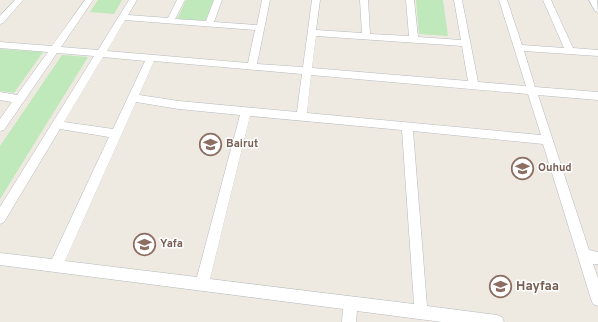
<svg xmlns="http://www.w3.org/2000/svg" width="598" height="322" viewBox="0 0 598 322" font-family="Overpass,sans-serif">
  <rect width="100%" height="100%" fill="#eeeae1"/>
  <!-- green -->
  <path fill="#bfe8bb" d="M98 0H122L114 14 90 12Z
    M186 0H214L205 21 177 19Z
    M416 0H443L448 36 419 34Z
    M0 49 43 52 14 93 0 91Z
    M62 55 88 57 0 199V146Z"/>
  <g fill="none" stroke-linecap="round" stroke-linejoin="round">
    <defs>
      <path id="street" d="M15 0H23L3 23 0 24V16Z
        M85 0H93L61 47 98 50 129 0H137L128 15 168 18 177 0H185L175 19 206 21 214 0H222L214 22 257 25 262 0H270L257 64 303 67 312 0H320L316 30 362 33 360 0H368L370 34 409 36 406 0H414L418 37 461 40 454 0H462L478 82 526 86 499 0H507L522 45 564 48 543 0H551L573 48 598 50V56L524 51 535 87 598 92V100L538 95 589 250 598 252V264H593L598 278V306L593 304 591 299 543 144 413 131 427 306 497 315 502 317 504 322H442L357 311 356 322H342L343 309 0 265V253L52 259 109 137 60 129 4 222 0 224V207L94 56 57 53 4 130 0 131V119L12 102 0 100V92L17 95 48 52 0 48V42L52 46ZM125 20 255 30 248 63 107 51ZM316 36 462 46 468 81 312 68ZM103 57 145 61 113 129 64 122ZM154 61 302 74 297 112 179 101 139 95ZM311 75 528 94 541 135 307 113ZM136 102 179 109 240 115 197 277 65 261ZM250 116 402 130 414 304 210 279Z
        M589 0H597L598 12 595 11Z"/>
    </defs>
    <!-- street casing -->
    <use href="#street" stroke="#b6babf" stroke-width="1"/>
    <!-- street -->
    <use href="#street" fill="#fff" fill-rule="evenodd"/>
  </g>
  <!-- icons -->
  <defs>
    <symbol id="school-ring" viewBox="-11 -11 22 22"><circle r="9.5" fill="#fff" stroke="#8d6e63" stroke-width="1.5"/><path d="M0-5L7-2L0 1L-7-2ZM-4 1L0 2.5L4 1V4Q0 6-4 4Z" fill="#8d6e63"/></symbol>
  </defs>
  <g fill-rule="evenodd">
    <use href="#school-ring" x="198" y="132" width="25" height="25"/>
    <use href="#school-ring" x="510" y="156" width="25" height="25"/>
    <use href="#school-ring" x="132" y="232" width="25" height="25"/>
    <use href="#school-ring" x="488" y="274" width="25" height="25"/>
  </g>
  <g text-anchor="middle" dominant-baseline="central" stroke-width="3" stroke-linejoin="round" paint-order="stroke">
    <!-- education labels -->
    <g font-size="11" font-weight="bold" fill="#785e54" stroke="#fff" text-anchor="start">
      <text x="226" y="144">Bairut</text>
      <text x="538" y="168">Ouhud</text>
      <text x="160" y="244">Yafa</text>
    </g>
    <!-- near-education labels -->
    <g font-size="13" font-weight="bold" fill="#785e54" stroke="#fff" text-anchor="start">
      <text x="516" y="287">Hayfaa</text>
    </g>
  </g>
</svg>
